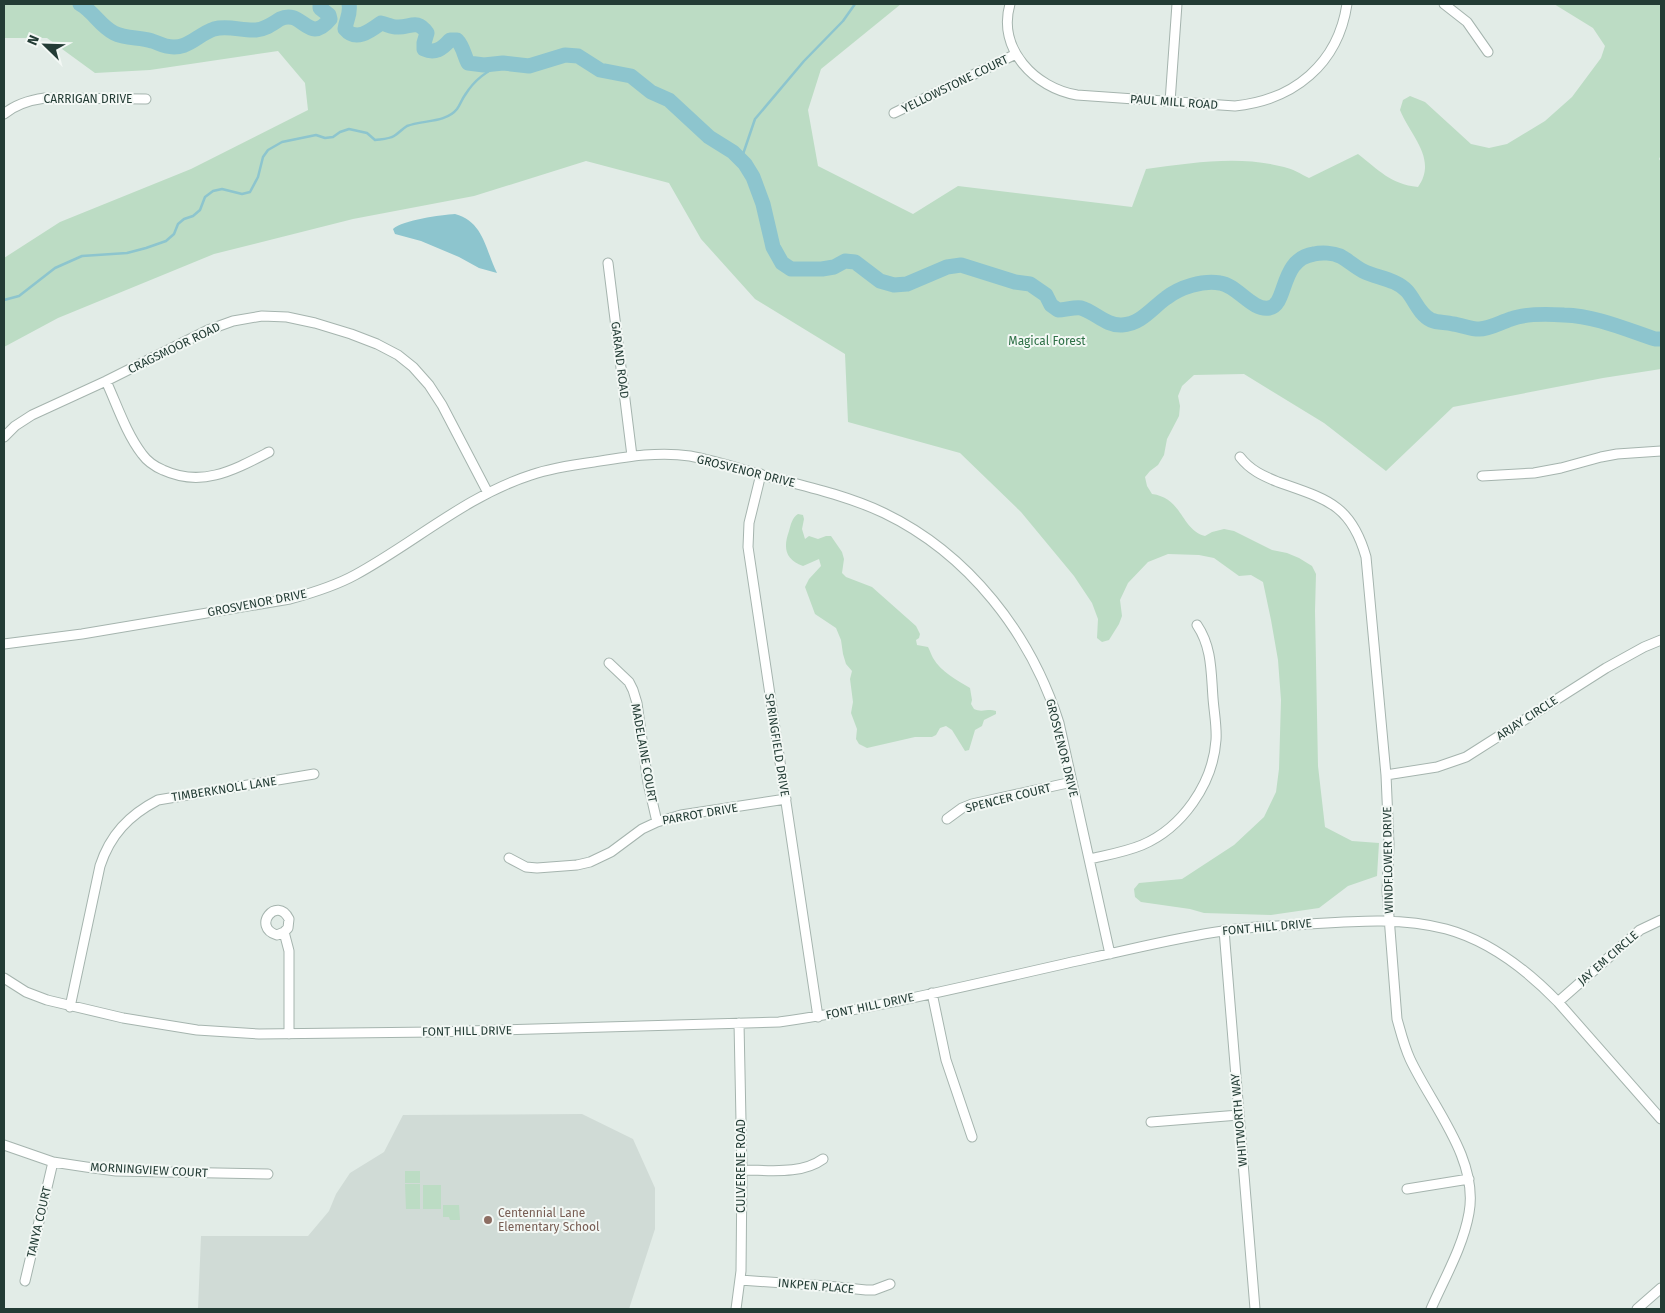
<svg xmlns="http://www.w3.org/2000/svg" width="1665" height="1313" viewBox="0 0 1665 1313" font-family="'Fira Sans',sans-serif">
  <rect width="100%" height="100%" fill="#e2ece7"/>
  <!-- built -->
  <path fill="#d0dbd6" d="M582 1114 633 1139 655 1188V1229L629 1309H198L201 1236H308L329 1211 336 1194 350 1173 384 1152 403 1115Z"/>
  <!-- green -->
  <path fill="#bcdcc4" d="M4 4H901L821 69 808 110 818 166 913 214 958 186 1132 207 1146 169C1193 163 1238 155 1284 167 1293 169 1301 174 1309 178L1358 154C1379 170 1390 184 1418 187 1438 159 1410 135 1400 110L1403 100 1410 96 1425 102 1471 144 1489 148 1507 144 1545 121 1572 97 1601 58 1605 46 1593 28 1554 4H1661V155L1659 159 1661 162V369L1603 378 1453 407 1386 471 1324 423 1244 374 1194 375 1182 386 1178 396 1180 406 1179 416 1167 439 1164 455 1158 465 1150 471 1145 477 1147 486 1152 494C1183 498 1181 530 1205 536L1212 532 1224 529 1234 531 1272 550 1287 553 1299 558 1312 566 1316 574 1315 611 1318 766 1325 827 1352 841 1379 843 1377 876 1348 886 1319 908 1271 915 1204 913 1190 909 1141 902 1135 897 1134 889 1139 883 1182 879 1234 845 1264 817 1276 792 1279 769 1281 700 1278 660 1271 620 1263 582 1251 575 1239 576 1214 558 1199 555 1168 554 1148 562 1128 583 1120 600 1122 616 1119 624 1109 640 1102 642 1097 638 1098 619 1092 603 1074 576 1021 512 960 453 848 422 845 354 755 299 701 239 669 183 586 161 474 196 353 219 214 254 58 318 4 347V258L60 222 191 169 308 110 305 83 278 51 150 70 95 73 47 38H4Z
    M798 514 803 515 804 519 802 529 805 539 809 536 818 539 826 536H831L842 552 844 559 842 573 846 577 872 587 916 626 920 634 919 638 916 640 917 645 928 647C930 651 931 654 933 658 941 672 957 680 970 688L972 700 971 704 974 709C982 713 988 708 996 711V714L984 720 982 726 975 730 969 750 965 751 952 730 946 726 940 728 936 735 932 737H915L867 748 859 744 856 739 857 729 851 713 853 702 850 679 852 671 846 664 843 654 841 640 836 628 815 614 805 587 809 579 821 566 819 559 803 566C785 559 783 548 789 531 791 524 792 518 798 514Z
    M405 1171H420V1183H405Z
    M405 1184H420V1209H406Z
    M423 1185H441V1209H423Z
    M443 1205H459L460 1220H450L449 1217H443Z"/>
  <!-- water -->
  <path fill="#8dc5ce" d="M455 214C484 222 485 249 497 273L479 268 459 257 421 241 395 234 393 229C403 220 441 215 455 214Z"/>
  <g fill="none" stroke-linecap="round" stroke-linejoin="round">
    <!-- stream -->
    <path stroke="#8dc5ce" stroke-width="2.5" d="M741 160 755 119 804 61 843 21 855 4
      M4 300 19 296 55 268 82 256 127 253 146 248 166 241 174 234 178 224 184 219 193 216 200 210 205 197 213 191 222 189 242 194 250 192 258 177 263 157 268 150 282 142 316 135 325 138 333 137 340 132 349 129 367 133 375 140C382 139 389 139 394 136 399 133 402 129 407 126 422 120 446 123 457 109 460 105 462 99 465 95 475 79 486 72 503 63"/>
    <!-- river -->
    <path stroke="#8dc5ce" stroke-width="15" d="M80 4C93 11 100 26 114 33 126 39 139 37 152 41 156 42 161 45 166 46 188 51 196 35 214 29 228 25 242 31 256 30 266 29 272 24 280 19 303 8 308 46 330 19L329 15 320 8V4
      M349 4C351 14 346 20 345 29 356 42 370 31 381 23 386 24 392 27 397 27 410 28 417 18 427 33L424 43V49C435 54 442 49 450 40H457C463 46 464 55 468 63L484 65 503 63 529 66 565 55 578 56 600 70 631 76 651 92 669 100 709 137 733 152 745 164 753 177 763 204 773 247 782 263 791 269H822L834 267 845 261 855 262 880 281 894 285 907 284 947 267 961 265 1015 282 1030 284 1046 295 1051 305 1058 310C1065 310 1074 307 1081 308 1095 312 1106 326 1122 325 1141 324 1152 308 1166 298 1180 287 1203 280 1220 283 1237 285 1252 311 1269 308 1288 305 1279 259 1314 254 1322 252 1333 253 1340 256 1348 260 1355 267 1363 271 1377 278 1396 279 1407 291 1415 300 1419 314 1431 320 1438 323 1445 322 1453 324 1462 325 1470 329 1479 329 1490 329 1501 322 1511 319 1526 313 1548 314 1564 315 1596 316 1625 329 1655 339H1661"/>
    <defs>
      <path id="street" d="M1010 4C997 49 1035 88 1077 95L1235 106C1294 100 1338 64 1347 4
        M1444 4 1467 22 1488 52
        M1170 102 1177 4
        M894 113 1016 54
        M4 114C16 104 30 100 45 98L146 99
        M608 263 632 456
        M106 381C117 405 126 433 142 454 147 461 156 467 163 470 202 488 234 470 269 452
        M4 437 15 426 32 415 106 381 208 330 233 321 262 316 287 317 315 323 351 334 377 344 398 355 413 367 429 385 442 405 488 493
        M1240 457C1250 470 1263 476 1278 482 1326 499 1351 504 1366 557L1386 775 1389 844 1387 891 1397 1019C1401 1033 1404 1046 1410 1059 1432 1106 1479 1159 1469 1213 1463 1247 1444 1279 1431 1309
        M761 474 749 523 748 547 818 1017
        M1482 476 1534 473 1561 468 1601 457 1617 454 1661 451
        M4 644 82 634 290 599C312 593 335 586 355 575 414 543 466 496 531 475 551 468 572 465 594 462 625 457 658 451 690 456 717 461 743 470 770 477 809 487 848 496 884 513 969 554 1031 634 1059 723L1110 954
        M609 663 629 682 633 690 637 703 648 783 657 822
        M1386 775 1437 767 1466 757 1606 668 1644 647 1661 640
        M947 819 962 808 972 804 1072 782
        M509 858 526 867 537 868 577 865 590 862 611 852 642 829 657 822 681 815 786 799
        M1090 859C1107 855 1125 852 1142 845 1182 828 1213 784 1216 740 1217 727 1214 712 1213 698 1211 672 1212 647 1197 625
        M1224 930 1255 1309
        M284 932 277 935C251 927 277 895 289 919L288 928 284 932 289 951V1034
        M4 978 26 992 47 1000 123 1018 197 1030 259 1034 434 1032 779 1022C885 1007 990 980 1095 957 1137 948 1180 937 1223 931 1251 926 1280 926 1309 924 1355 921 1401 917 1446 929 1490 941 1527 970 1558 1002L1661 1119
        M932 993 946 1060 972 1137
        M1558 1002 1640 930 1661 920
        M70 1007 100 866C110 835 129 815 158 800L314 774
        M1151 1122 1239 1115
        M4 1145 53 1162 86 1167 116 1171 268 1174
        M742 1170C769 1170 801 1175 823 1159
        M1407 1189 1469 1179
        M740 1280 827 1286 866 1290H874L890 1284
        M25 1281 53 1162
        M736 1309 741 1271 742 1170 739 1023
        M1637 1309 1661 1288"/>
    </defs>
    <!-- street casing -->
    <use href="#street" stroke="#a5b4ae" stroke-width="11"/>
    <!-- street -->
    <use href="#street" stroke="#fff" stroke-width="9"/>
  </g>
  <!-- markers -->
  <circle fill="#8d6e63" stroke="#f3f8f5" stroke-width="2" cx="488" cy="1220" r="5"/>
  <g text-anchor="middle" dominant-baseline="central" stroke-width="4" stroke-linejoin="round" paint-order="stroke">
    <!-- street labels -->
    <g font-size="12" fill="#233c35" stroke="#f3f8f5">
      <text transform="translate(955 84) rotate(-26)">YELLOWSTONE COURT</text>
      <text x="88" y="99">CARRIGAN DRIVE</text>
      <text transform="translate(1174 102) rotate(4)">PAUL MILL ROAD</text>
      <text transform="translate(174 348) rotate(-26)">CRAGSMOOR ROAD</text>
      <text transform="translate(620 360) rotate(83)">GARAND ROAD</text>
      <text transform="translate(746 471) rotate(14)">GROSVENOR DRIVE</text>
      <text transform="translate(257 603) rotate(-11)">GROSVENOR DRIVE</text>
      <text transform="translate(1527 718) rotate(-33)">ARJAY CIRCLE</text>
      <text transform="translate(777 745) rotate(81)">SPRINGFIELD DRIVE</text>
      <text transform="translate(1062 748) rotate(76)">GROSVENOR DRIVE</text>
      <text transform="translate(644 753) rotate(80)">MADELAINE COURT</text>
      <text transform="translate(224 789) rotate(-9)">TIMBERKNOLL LANE</text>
      <text transform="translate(1008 798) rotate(-14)">SPENCER COURT</text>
      <text transform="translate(700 814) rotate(-10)">PARROT DRIVE</text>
      <text transform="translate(1388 860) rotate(-91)">WINDFLOWER DRIVE</text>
      <text transform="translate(1267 927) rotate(-5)">FONT HILL DRIVE</text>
      <text transform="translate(1608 958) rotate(-41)">JAY EM CIRCLE</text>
      <text transform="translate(870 1006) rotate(-12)">FONT HILL DRIVE</text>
      <text transform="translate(467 1031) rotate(-1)">FONT HILL DRIVE</text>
      <text transform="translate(1239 1120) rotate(-95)">WHITWORTH WAY</text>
      <text transform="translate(741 1166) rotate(-90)">CULVERENE ROAD</text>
      <text transform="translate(149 1170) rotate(3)">MORNINGVIEW COURT</text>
      <text transform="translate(39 1222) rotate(-77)">TANYA COURT</text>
      <text transform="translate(816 1286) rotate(5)">INKPEN PLACE</text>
    </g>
    <!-- park labels -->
    <g font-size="12" fill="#2f7147" stroke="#f3f8f5">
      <text x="1047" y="341">Magical Forest</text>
    </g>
    <!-- education labels -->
    <g font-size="12" fill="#785e54" stroke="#f3f8f5" text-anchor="start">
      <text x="498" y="1213">Centennial Lane<tspan x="498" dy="14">Elementary School</tspan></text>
    </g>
  </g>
  <!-- border -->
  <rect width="1665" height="1313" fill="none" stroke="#233c35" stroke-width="10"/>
  <!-- north arrow -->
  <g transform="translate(45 45) rotate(293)" stroke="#f3f8f5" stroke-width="4" paint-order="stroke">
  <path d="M0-4L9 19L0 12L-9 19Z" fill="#233c35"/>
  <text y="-8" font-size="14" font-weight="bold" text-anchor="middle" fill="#233c35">N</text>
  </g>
</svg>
